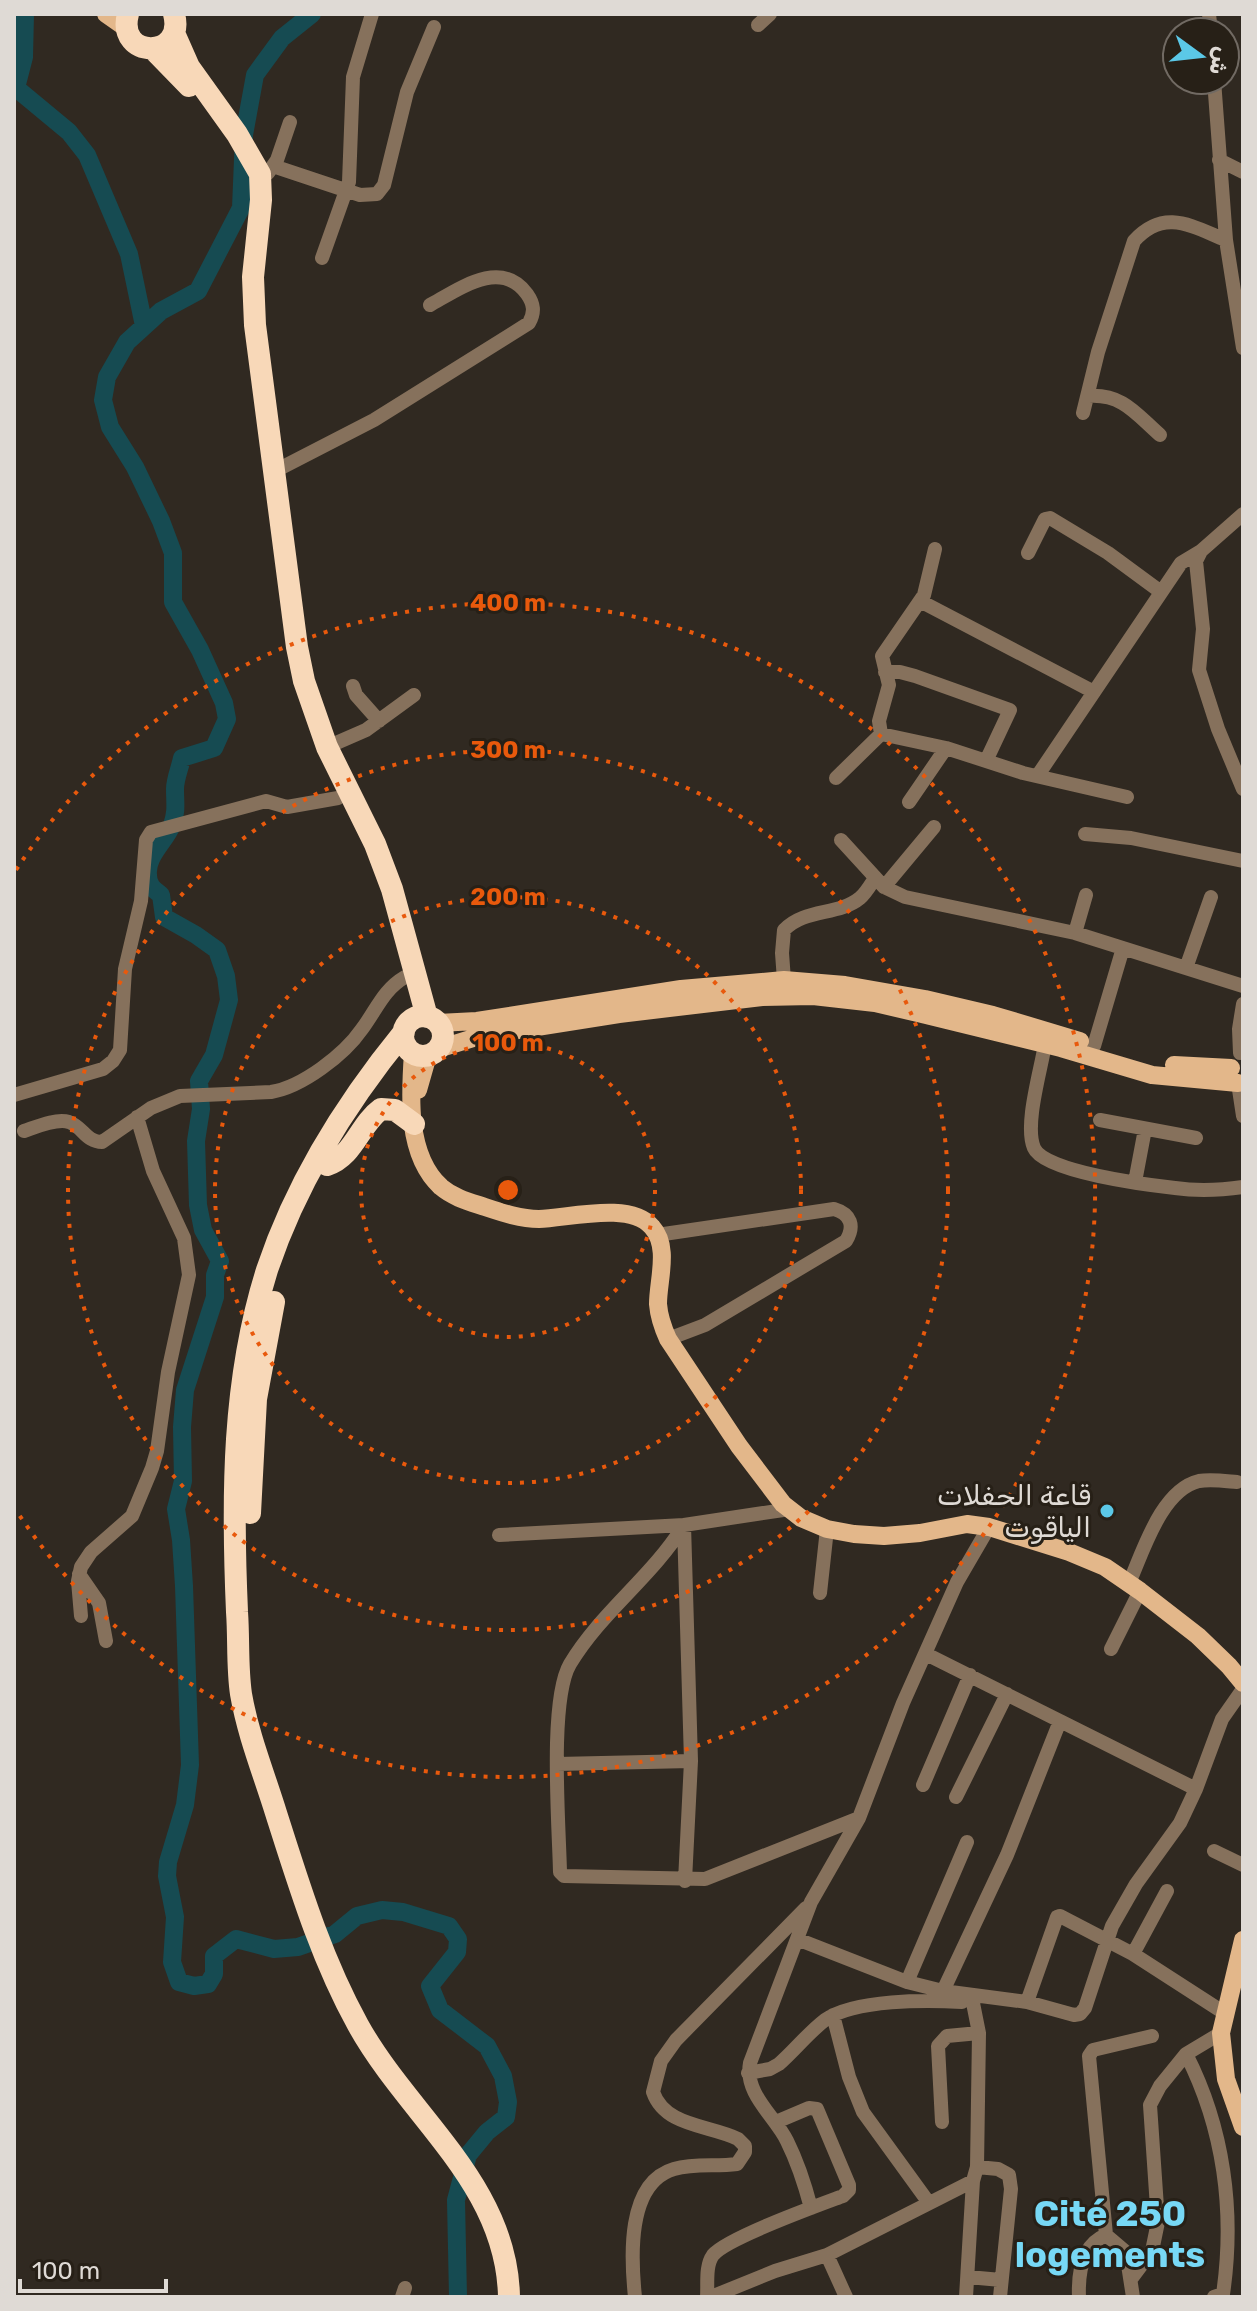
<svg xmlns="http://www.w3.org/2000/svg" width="1257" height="2311" viewBox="0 0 1257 2311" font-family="Rubik,Cairo,sans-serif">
  <rect width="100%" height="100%" fill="#302921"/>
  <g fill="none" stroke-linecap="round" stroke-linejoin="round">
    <!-- river -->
    <path stroke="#164b52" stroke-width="18" d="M25 14 24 57 16 88 69 132 87 155 129 254 144 326
      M312 14 282 38 255 75 244 135 241 208 198 291 161 311 127 342 107 377 103 400 110 427 135 467 161 521 173 553V602L200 650 224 703 227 719 214 748 182 758C180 768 175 779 175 789 175 803 177 811 172 825 165 842 146 856 148 875 148 885 153 889 161 895L164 917 196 935 217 950 226 976 229 1000 214 1055 199 1081 201 1109 196 1141 198 1205 203 1230 220 1261 215 1275V1297L185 1390 182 1427 183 1481 176 1509 181 1540 184 1586 190 1765 185 1805 168 1862 167 1876 175 1917 172 1962 179 1982 194 1986 208 1984 214 1974V1956L236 1939 274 1949 298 1947 335 1934 357 1916 382 1910 403 1912 449 1926 458 1939 457 1952 430 1986 440 2010 487 2046 503 2076 508 2102 506 2117 487 2132 468 2155 456 2200 458 2297"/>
    <!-- minor -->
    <path stroke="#86715c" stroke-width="14" d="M1209 14 1211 32
      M758 25 770 14
      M1214 80 1226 240 1243 348
      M1219 160 1243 172
      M273 166 360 195 377 194 384 185 407 92 434 27
      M268 173 277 160 290 122
      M322 258 349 182 353 77 372 14
      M1089 396C1123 394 1136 414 1160 435
      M1083 413 1098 352 1134 241C1164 208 1191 226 1226 240
      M275 471 374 420 529 323C535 312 534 304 527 294 501 258 459 289 430 305
      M1201 551 1196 561 1203 629 1199 670 1218 729 1243 789
      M1028 553 1045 519 1050 518 1108 553 1161 592
      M920 601 1094 692
      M885 672H900L915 676 1010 710 986 761
      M353 686 356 695 379 721
      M881 734 879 721 889 685 882 656 924 595 935 549
      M327 747 366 730 414 695
      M1038 775 1181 563 1201 551 1243 514
      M836 778 881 734 946 748
      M909 802 946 748 1023 773 1127 797
      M1085 834 1131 838 1243 861
      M841 840 884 887 905 897 1075 933 1243 986
      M884 887 934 827
      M1075 933 1086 895
      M1186 968 1211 897
      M784 980 782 953 784 930C805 908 838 916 860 898 866 893 871 884 875 878
      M1045 1044C1041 1070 1024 1125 1034 1148 1044 1172 1148 1185 1175 1188 1196 1191 1222 1190 1243 1187
      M1094 1046 1123 948
      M1240 1053 1239 1029 1243 1004
      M1238 1083 1243 1116
      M14 1095 103 1069 113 1061 120 1050 125 969 141 901 146 840 151 832 266 801 287 807 338 798
      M1100 1120 1196 1138
      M24 1131C36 1127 56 1118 69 1122 83 1127 86 1142 102 1142L151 1108 180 1096 271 1092C302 1087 344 1055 362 1029 377 1009 383 990 405 977
      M1135 1182 1145 1129
      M657 1235 834 1209C851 1214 855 1226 846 1241L705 1325 668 1339
      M790 1509 684 1525C652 1577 601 1612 570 1664 549 1700 559 1825 560 1872L564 1876 705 1879 859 1818
      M499 1535 684 1525 691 1761 685 1881
      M79 1574 99 1603 106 1641
      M1129 1583C1143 1552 1161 1490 1199 1481 1211 1479 1225 1481 1237 1482
      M820 1593 827 1529
      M81 1616 78 1581 81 1567 91 1552 132 1516 152 1468 157 1451 168 1372 189 1275 184 1238 153 1171 137 1117
      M1111 1649 1140 1591
      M926 1654 1196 1789
      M557 1764 691 1761
      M923 1785 970 1675
      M956 1797 1007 1694
      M1214 1851 1243 1865
      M797 1939 907 1982 967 1842
      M1133 1954 1167 1891
      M907 1982 943 1991 1027 2002 1074 2015 1080 2014 1085 2008 1112 1926 1136 1884 1180 1823 1196 1789 1222 1719 1243 1689
      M943 1991 1007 1855 1060 1721
      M1027 2002 1057 1917 1060 1916 1133 1954 1226 2014
      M833 2015 849 2077 863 2112 929 2203
      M1186 2054C1224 2128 1235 2212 1223 2294L1214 2297
      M748 2073 770 2069 779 2064C795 2050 808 2033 825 2020 855 1999 927 2000 962 2002
      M942 2122 938 2046 947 2036 979 2033
      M977 2167 998 2169 1009 2175 1011 2189 1000 2297
      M811 2208C805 2185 798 2163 787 2141 775 2116 744 2094 750 2063L811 1902 859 1818 903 1703 957 1582 989 1527
      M827 2255 846 2297
      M968 2277 1001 2280
      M1131 2279 1152 2251 1158 2222 1150 2105 1160 2086 1186 2054 1221 2033
      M402 2297 405 2288
      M635 2297C631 2259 626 2183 674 2169 695 2163 716 2167 737 2164L745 2152V2146L738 2139C710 2125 665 2127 653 2092L661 2061 676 2040 806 1908
      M707 2297C708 2284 705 2266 713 2255 727 2238 819 2205 843 2196L849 2190V2185L817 2109 809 2108 776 2122
      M711 2297 775 2271 827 2255 973 2181
      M966 2297 973 2181 977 2167 979 2033 973 2003
      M1079 2297C1078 2273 1082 2245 1106 2235
      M1133 2297 1126 2252 1106 2235 1089 2056 1093 2050 1152 2036"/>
    <!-- major -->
    <path stroke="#e3b78a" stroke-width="18" d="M106 14 126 28
      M438 1023 477 1021 681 989 784 980 845 985 925 999 993 1015 1080 1041
      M438 1049 480 1036 619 1014 762 997 813 996 875 1003 922 1014 1061 1048 1152 1075 1238 1083
      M413 1053C410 1095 406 1155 441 1187 454 1198 470 1202 485 1207 503 1213 521 1219 539 1219 569 1218 630 1201 652 1227 670 1247 658 1280 658 1304 659 1317 663 1328 668 1339L739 1446 783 1504 801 1518 827 1529 854 1534 884 1536 920 1533 967 1524 989 1527 1069 1552 1105 1567 1140 1591 1198 1636 1229 1666 1243 1683
      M1174 1065 1231 1068
      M418 1090 428 1055
      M1243 1940 1221 2033 1226 2079 1243 2127"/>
    <!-- highway -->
    <path stroke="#f8d8b8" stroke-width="22" d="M128 14C116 60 186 59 174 14
      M174 33 189 67 237 134 260 174 261 200 253 277 255 325 297 647 304 681 327 747 375 844 392 889 427 1017
      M153 49 189 86
      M403 1036a20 20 0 1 1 40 0a20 20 0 1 1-40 0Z
      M404 1032C346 1103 296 1183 267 1270 232 1380 232 1497 237 1612 239 1639 237 1667 241 1694 248 1735 264 1774 276 1813 299 1885 321 1958 358 2025 409 2117 507 2184 509 2297
      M327 1165C354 1156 359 1125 381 1109L395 1110 414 1124
      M250 1513 256 1399 274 1302"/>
  </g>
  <!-- distance rings -->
  <g fill="none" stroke="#e8590c" stroke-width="4" stroke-dasharray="4 8">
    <circle cx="508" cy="1190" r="147"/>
    <circle cx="508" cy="1190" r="293"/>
    <circle cx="508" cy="1190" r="440"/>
    <path d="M16 870A587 587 0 1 1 16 1510"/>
  </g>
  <!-- markers -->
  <circle fill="#5bc8e7" stroke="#272017" stroke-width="3" cx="1107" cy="1511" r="8"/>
  <g text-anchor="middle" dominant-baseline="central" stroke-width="6" stroke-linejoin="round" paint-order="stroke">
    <!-- poi labels -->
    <g font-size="28" fill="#dfdad5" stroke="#272017" text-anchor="end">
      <text x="1091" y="1495">قاعة الحفلات<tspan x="1091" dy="32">الياقوت</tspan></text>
    </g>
    <!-- district labels -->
    <g font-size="36" font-weight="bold" fill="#77d8f5" stroke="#272017">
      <text x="1110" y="2213">Cité 250<tspan x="1110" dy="41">logements</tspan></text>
    </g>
  </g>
  <circle cx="508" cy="1190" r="12" fill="#e8590c" stroke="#272017" stroke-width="4"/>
  <g font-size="24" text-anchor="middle" font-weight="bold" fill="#e8590c" stroke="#272017" stroke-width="6" stroke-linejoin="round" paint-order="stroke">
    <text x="508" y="611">400 m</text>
    <text x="508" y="758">300 m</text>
    <text x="508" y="905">200 m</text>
    <text x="508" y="1051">100 m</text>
  </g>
  <!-- border -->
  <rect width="1257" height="2311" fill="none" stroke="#dfdad5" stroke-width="32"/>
  <!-- north arrow -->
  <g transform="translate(1201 56) rotate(105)"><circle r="38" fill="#272017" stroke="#716a63" stroke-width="2"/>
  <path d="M0-6L14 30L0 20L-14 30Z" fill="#5bc8e7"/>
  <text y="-12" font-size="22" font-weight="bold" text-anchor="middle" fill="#dfdad5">ش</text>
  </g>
  <!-- scale -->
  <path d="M20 2279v12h146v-12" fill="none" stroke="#dfdad5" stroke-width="4"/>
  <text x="32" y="2279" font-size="24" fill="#dfdad5" stroke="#272017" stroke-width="6" paint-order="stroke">100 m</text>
</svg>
